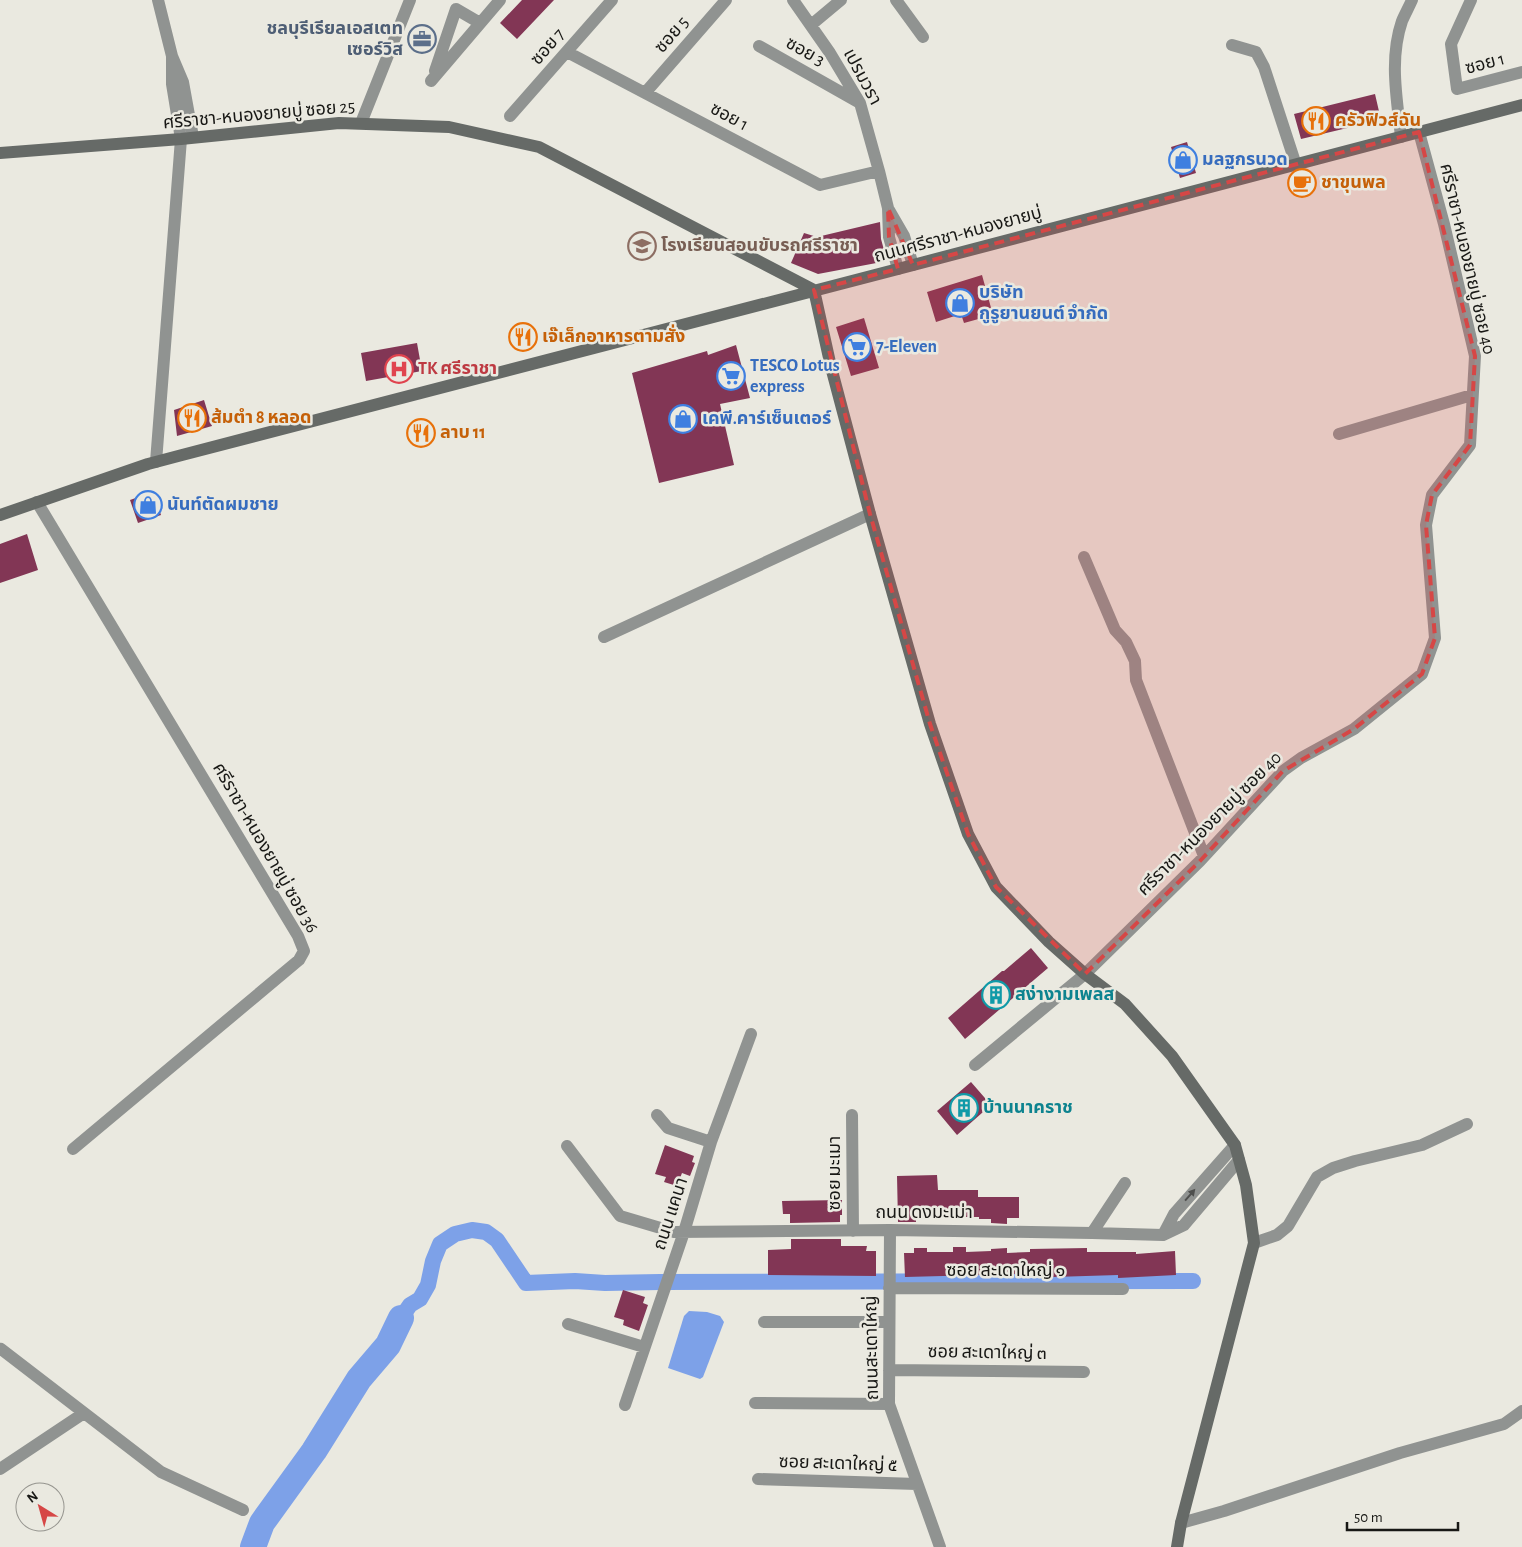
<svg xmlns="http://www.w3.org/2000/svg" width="1522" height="1547" viewBox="0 0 1522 1547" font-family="'Alegreya Sans','Noto Sans Thai',sans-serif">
  <rect width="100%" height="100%" fill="#eae9e0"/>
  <!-- water -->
  <path fill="#7da1e8" d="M689 1311 707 1312 720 1316 724 1322 703 1377 700 1379 668 1368 684 1316Z"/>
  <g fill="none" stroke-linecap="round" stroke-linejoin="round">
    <!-- canal -->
    <path stroke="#7da1e8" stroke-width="16" d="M401 1318 410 1305 420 1299 428 1285 433 1261 440 1244 455 1234 472 1230 486 1232 497 1240 526 1283 575 1281 605 1283 660 1282 1193 1281"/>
    <!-- river -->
    <path stroke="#7da1e8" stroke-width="26" d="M253 1547 262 1523 314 1451 359 1379 388 1345 401 1318"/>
  </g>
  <!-- building -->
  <path fill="#823655" d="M522 0H554L517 39 500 23Z
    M1375 94 1381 120 1301 139 1294 114Z
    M1187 142 1196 173 1180 178 1171 147Z
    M880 222 881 239 887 261 818 274 791 263 804 233 817 237Z
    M982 275 993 315 964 323 961 314 936 322 927 292Z
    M864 318 879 368 851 376 836 327Z
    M417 343 422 371 366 381 361 353Z
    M736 345 750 398 720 404 734 465 659 483 632 373 707 351 708 355Z
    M204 400 212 426 177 436 174 410Z
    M153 492 161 515 138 523 130 500Z
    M27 534 38 570 0 583V544Z
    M1031 948 1048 968 965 1039 948 1018 1002 971H1004Z
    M971 1082 991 1105 957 1135 937 1111Z
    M665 1145 694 1156 692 1162 695 1163 690 1176 682 1173 677 1186 664 1182 666 1177 655 1174Z
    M937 1175 938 1190H978V1197H1019V1218H1007V1224L991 1223V1219H979V1217H949V1212H916V1222H898L897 1176Z
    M842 1200V1215H840V1222L790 1223V1214H783L782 1201Z
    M791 1239H841V1246H867L866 1251H876V1276L768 1275V1250L791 1249Z
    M953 1247H966V1252L991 1251V1249L1007 1248V1253L1030 1252V1249L1087 1248V1252H1136V1254L1175 1251 1176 1275 1118 1278V1275L1021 1278V1274L905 1277 904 1253H914V1248H927V1252H953Z
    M623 1290 645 1297 643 1303 648 1305 639 1331 623 1325 624 1320 614 1317Z"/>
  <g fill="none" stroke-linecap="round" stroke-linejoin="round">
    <!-- street -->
    <path stroke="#909391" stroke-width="12" d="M158 0 172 56 183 82 193 137
      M793 0 830 53 860 103 879 171 888 208 889 237 898 269
      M896 0 923 37
      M1471 0 1451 44 1457 89 1522 72
      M811 25 841 0
      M1232 45 1256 52 1264 67 1296 165
      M759 46 860 103
      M567 52 820 185 879 171
      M435 71 456 9 480 23
      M431 81 500 0
      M645 93 726 0
      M510 116 612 0
      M361 123 410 0
      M1401 137C1397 99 1389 59 1402 21 1405 14 1409 7 1412 0
      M889 210 904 236 913 265
      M1339 434 1472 395
      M156 462 181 139 172 84V56
      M37 502 298 936 304 951 299 960 73 1149
      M1084 557 1115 630 1126 642 1135 661 1136 680 1204 856
      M604 637 870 514
      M975 1065 1085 974 1200 861 1283 771 1301 758 1354 729 1422 674 1435 638 1426 525 1432 495 1470 445 1475 356 1444 224 1419 132
      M657 1115 668 1128 711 1142
      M852 1115 853 1231
      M567 1146 620 1216 674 1232 890 1230 1092 1233 1163 1235 1184 1225 1239 1160
      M890 1230 889 1404 940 1547
      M1092 1233 1125 1183
      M1163 1235 1174 1214 1235 1145
      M1254 1243 1277 1235 1288 1226 1317 1177 1333 1168 1355 1161 1422 1145 1467 1124
      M889 1288 1123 1289
      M764 1322H889
      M568 1324 644 1347
      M0 1350 1 1349 161 1472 243 1510
      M889 1370 1084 1372
      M755 1403 889 1404
      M625 1405 684 1232 711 1142 751 1034
      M0 1469 84 1413
      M758 1479 917 1484
      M1181 1523 1224 1511 1400 1453 1504 1424 1522 1411"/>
    <!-- secondary -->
    <path stroke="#666a67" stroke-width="12" d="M0 153 181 139 339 123 449 127 539 147 814 290 831 367 870 514 930 724 968 834 996 887 1049 942 1085 974 1125 1004 1172 1056 1235 1145 1246 1185 1254 1243 1181 1523 1177 1547
      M0 515 148 464 182 455 898 269 1522 105"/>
  </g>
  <!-- one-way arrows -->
  <defs><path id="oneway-solid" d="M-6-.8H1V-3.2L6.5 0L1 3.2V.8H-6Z" transform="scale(1.25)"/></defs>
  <use fill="#4e4f4d" href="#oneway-solid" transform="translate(1190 1195) rotate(-49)"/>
  <!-- marked area -->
  <path fill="#d64746" fill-opacity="0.2" stroke="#d64746" stroke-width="4" stroke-dasharray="10 6" stroke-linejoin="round" d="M1419 132 1475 356 1470 445 1432 495 1426 525 1435 638 1422 674 1354 729 1283 771 1200 861 1085 974 996 887 968 834 930 724 870 514 814 290 898 269 889 237 888 208 913 265Z"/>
  <!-- icons -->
  <defs>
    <symbol id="office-ring" viewBox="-11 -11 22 22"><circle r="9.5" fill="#eae9e0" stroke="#5c6f8a" stroke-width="1.5"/><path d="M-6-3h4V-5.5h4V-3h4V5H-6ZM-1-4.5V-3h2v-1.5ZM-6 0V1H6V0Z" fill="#5c6f8a"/></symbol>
    <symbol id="restaurant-ring" viewBox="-11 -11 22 22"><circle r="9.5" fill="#eae9e0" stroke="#e8710a" stroke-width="1.5"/><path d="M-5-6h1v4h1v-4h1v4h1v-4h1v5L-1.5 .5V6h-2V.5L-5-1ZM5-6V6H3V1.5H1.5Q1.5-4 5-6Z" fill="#e8710a"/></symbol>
    <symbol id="shop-ring" viewBox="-11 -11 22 22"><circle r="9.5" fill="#eae9e0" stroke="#3f7fe0" stroke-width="1.5"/><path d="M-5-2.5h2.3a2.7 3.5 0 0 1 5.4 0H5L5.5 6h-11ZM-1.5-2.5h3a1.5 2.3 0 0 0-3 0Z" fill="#3f7fe0"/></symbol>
    <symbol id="cafe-ring" viewBox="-11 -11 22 22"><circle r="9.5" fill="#eae9e0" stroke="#e8710a" stroke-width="1.5"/><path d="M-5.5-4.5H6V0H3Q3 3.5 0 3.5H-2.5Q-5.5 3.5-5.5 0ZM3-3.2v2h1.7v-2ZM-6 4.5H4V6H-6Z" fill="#e8710a"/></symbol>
    <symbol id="school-ring" viewBox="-11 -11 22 22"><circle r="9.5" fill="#eae9e0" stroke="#8d6e63" stroke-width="1.5"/><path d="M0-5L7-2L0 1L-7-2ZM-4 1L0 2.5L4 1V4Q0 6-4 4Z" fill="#8d6e63"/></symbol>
    <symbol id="supermarket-ring" viewBox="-11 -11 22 22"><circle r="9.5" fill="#eae9e0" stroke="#3f7fe0" stroke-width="1.5"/><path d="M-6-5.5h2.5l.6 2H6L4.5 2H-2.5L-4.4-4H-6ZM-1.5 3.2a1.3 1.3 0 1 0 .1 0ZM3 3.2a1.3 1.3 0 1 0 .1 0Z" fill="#3f7fe0"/></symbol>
    <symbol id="hospital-ring" viewBox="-11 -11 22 22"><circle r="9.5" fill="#eae9e0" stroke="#e0444e" stroke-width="1.5"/><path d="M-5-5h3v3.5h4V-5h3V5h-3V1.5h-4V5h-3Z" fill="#e0444e"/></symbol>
    <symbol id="building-ring" viewBox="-11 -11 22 22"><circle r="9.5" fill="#eae9e0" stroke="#0f9aa8" stroke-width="1.5"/><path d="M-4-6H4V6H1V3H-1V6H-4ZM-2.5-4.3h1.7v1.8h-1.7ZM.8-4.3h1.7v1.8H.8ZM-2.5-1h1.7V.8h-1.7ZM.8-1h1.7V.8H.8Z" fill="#0f9aa8"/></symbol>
  </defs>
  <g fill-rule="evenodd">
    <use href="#office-ring" x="406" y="23" width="32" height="32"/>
    <use href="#restaurant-ring" x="1300" y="105" width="32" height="32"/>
    <use href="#shop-ring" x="1167" y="144" width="32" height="32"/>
    <use href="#cafe-ring" x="1286" y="167" width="32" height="32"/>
    <use href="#school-ring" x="626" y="230" width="32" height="32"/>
    <use href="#shop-ring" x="944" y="287" width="32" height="32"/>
    <use href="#restaurant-ring" x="507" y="321" width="32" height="32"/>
    <use href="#supermarket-ring" x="841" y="331" width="32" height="32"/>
    <use href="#hospital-ring" x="383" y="353" width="32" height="32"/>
    <use href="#supermarket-ring" x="715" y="360" width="32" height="32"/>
    <use href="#restaurant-ring" x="176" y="402" width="32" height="32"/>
    <use href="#shop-ring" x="667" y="403" width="32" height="32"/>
    <use href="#restaurant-ring" x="405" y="417" width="32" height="32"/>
    <use href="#shop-ring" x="132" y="489" width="32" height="32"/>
    <use href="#building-ring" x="980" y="979" width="32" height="32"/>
    <use href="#building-ring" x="948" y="1092" width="32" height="32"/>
  </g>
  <g text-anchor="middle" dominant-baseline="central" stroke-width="5" stroke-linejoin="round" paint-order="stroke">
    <!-- service labels -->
    <g font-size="18" font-weight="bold" fill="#4e5e75" stroke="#eae9e0" text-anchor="end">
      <text x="403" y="29">ชลบุรีเรียลเอสเตท<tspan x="403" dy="21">เซอร์วิส</tspan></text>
    </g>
    <!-- street labels -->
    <g font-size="18" fill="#181815" stroke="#eae9e0">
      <text transform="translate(672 35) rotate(-49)">ซอย 5</text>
      <text transform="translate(548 47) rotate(-49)">ซอย 7</text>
      <text transform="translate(805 52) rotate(29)">ซอย 3</text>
      <text transform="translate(1485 64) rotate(-15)">ซอย 1</text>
      <text transform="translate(862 77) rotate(62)">เปรมวรา</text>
      <text transform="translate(259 115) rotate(-5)">ศรีราชา-หนองยายบู่ ซอย 25</text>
      <text transform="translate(729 117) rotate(28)">ซอย 1</text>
      <text transform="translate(958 235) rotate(-15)">ถนนศรีราชา-หนองยายบู่</text>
      <text transform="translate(1467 259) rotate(77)">ศรีราชา-หนองยายบู่ ซอย 40</text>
      <text transform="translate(1210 824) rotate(-45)">ศรีราชา-หนองยายบู่ ซอย 40</text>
      <text transform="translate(265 848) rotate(60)">ศรีราชา-หนองยายบู่ ซอย 36</text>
      <text transform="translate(835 1173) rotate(-90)">ซอย มะเมา</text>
      <text x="924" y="1213">ถนน ดงมะเม่า</text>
      <text transform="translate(671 1214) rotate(-72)">ถนน แคนา</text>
      <text x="1006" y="1271">ซอย สะเดาใหญ่ ๑</text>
      <text transform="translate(872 1348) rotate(-91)">ถนนสะเดาใหญ่</text>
      <text transform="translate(987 1353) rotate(1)">ซอย สะเดาใหญ่ ๓</text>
      <text transform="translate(838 1464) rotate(2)">ซอย สะเดาใหญ่ ๕</text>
    </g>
    <!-- food labels -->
    <g font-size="18" font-weight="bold" fill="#c56008" stroke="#eae9e0" text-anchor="start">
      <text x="1335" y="121">ครัวฟิวส์ฉัน</text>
      <text x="1321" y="183">ชาขุนพล</text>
      <text x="542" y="337">เจ๊เล็กอาหารตามสั่ง</text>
      <text x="211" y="418">ส้มตำ 8 หลอด</text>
      <text x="440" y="433">ลาบ 11</text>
    </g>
    <!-- shop labels -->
    <g font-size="18" font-weight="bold" fill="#366cbe" stroke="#eae9e0" text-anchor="start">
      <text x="1202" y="160">มลฐกรนวด</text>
      <text x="979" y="293">บริษัท<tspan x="979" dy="21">กูรูยานยนต์ จำกัด</tspan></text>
      <text x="876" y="347">7-Eleven</text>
      <text x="750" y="366">TESCO Lotus<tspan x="750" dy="21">express</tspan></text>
      <text x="702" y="419">เคพี.คาร์เซ็นเตอร์</text>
      <text x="167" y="505">นันท์ตัดผมชาย</text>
    </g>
    <!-- education labels -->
    <g font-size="18" font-weight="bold" fill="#785e54" stroke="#eae9e0" text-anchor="start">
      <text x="661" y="246">โรงเรียนสอนขับรถศรีราชา</text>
    </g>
    <!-- health labels -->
    <g font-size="18" font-weight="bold" fill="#be3a42" stroke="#eae9e0" text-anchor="start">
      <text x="418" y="369">TK ศรีราชา</text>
    </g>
    <!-- culture labels -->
    <g font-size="18" font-weight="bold" fill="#0d838f" stroke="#eae9e0" text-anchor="start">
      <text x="1015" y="995">สง่างามเพลส</text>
      <text x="983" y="1108">บ้านนาคราช</text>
    </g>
  </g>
  <!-- north arrow -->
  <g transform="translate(40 1507) rotate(323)"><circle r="24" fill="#eae9e0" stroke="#96958f"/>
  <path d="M0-4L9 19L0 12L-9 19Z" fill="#d64746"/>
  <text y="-8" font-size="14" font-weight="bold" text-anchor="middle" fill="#181815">N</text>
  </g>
  <!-- scale -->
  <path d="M1347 1522v8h111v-8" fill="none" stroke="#181815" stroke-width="2.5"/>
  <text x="1354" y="1522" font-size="15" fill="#181815" stroke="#eae9e0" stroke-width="4" paint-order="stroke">50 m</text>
</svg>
